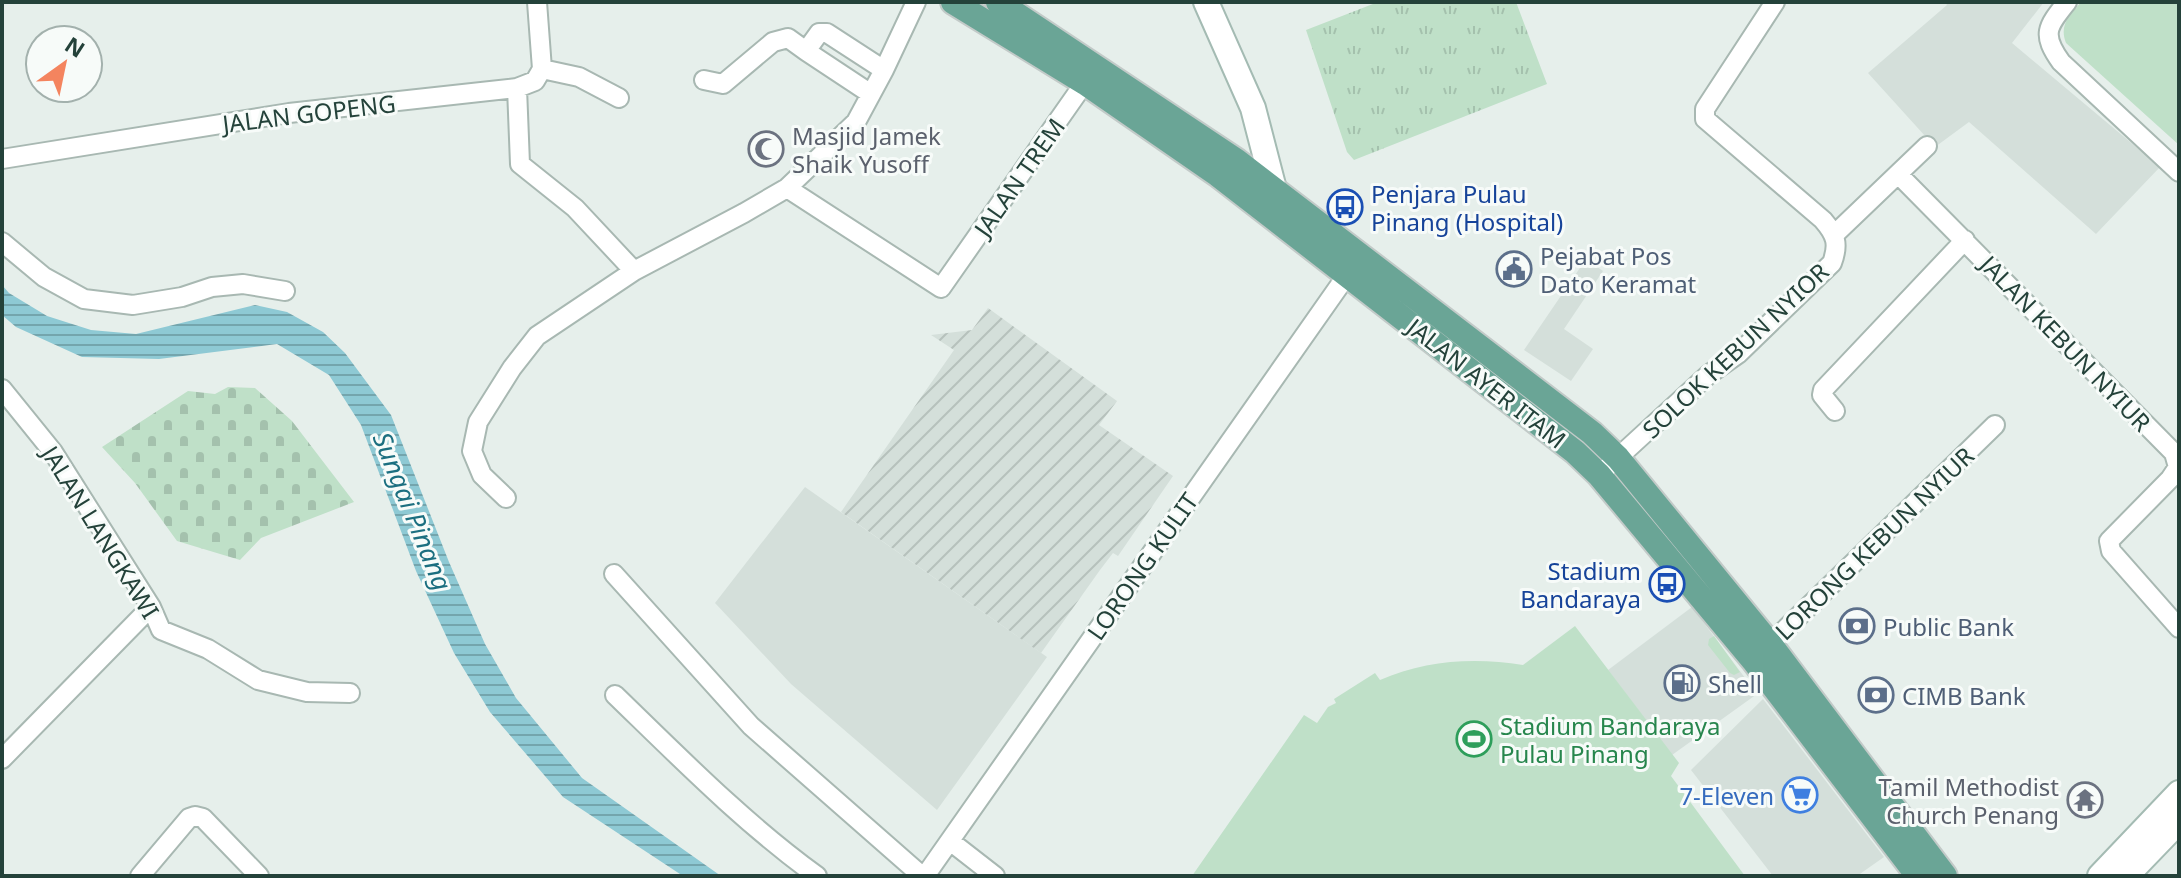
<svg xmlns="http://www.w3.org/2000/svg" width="2181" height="878" viewBox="0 0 2181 878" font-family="'Noto Sans',sans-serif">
  <defs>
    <pattern id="industrial-furrows" width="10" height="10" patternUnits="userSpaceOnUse" patternTransform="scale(2)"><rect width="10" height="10" fill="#d4dfda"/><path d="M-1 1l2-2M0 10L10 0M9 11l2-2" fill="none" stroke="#b6c1bc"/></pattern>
    <pattern id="grass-tufts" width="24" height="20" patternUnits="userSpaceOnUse" patternTransform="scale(2)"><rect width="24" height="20" fill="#bfe0c8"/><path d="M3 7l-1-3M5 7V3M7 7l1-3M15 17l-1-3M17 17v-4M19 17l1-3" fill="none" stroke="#a4c1ad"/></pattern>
    <pattern id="cemetery-stones" width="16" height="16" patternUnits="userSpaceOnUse" patternTransform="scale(2)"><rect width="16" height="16" fill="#bfe0c8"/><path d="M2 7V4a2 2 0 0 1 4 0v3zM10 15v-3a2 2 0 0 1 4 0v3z" fill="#a4c1ad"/></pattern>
    <pattern id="water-rules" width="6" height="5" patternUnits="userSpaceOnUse" patternTransform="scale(2)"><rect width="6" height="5" fill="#8ec9d4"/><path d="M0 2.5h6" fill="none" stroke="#74a5ad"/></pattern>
  </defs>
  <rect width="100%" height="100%" fill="#e6efeb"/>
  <!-- built -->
  <path fill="#d4dfda" d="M1945 2H2044L2012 43 2160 167 2096 234 1969 122 1935 147 1868 73 1947 5Z
    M1586 259 1603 271 1564 329 1593 349 1571 381 1524 350Z
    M805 487 1047 657 937 810 791 684 715 603Z
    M1692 607 1757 694 1672 755 1608 670Z
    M1763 699 1884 857 1857 876H1773L1691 770Z"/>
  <!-- industrial -->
  <path fill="url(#industrial-furrows)" d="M988 308 1117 401 1099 425 1173 476 1118 556 1113 553 1100 570 1041 653 841 512 954 350 931 335 972 330Z"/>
  <!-- grass -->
  <path fill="url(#grass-tufts)" d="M1378 2H1516L1547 84 1354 160 1347 152 1306 30Z
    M1714 636 1740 672 1734 675 1730 673 1708 645 1709 639Z"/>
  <!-- cemetery -->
  <path fill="url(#cemetery-stones)" d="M228 387 255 388 292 421 354 502 261 538 240 560 177 541 135 483 102 447 188 391 215 394Z"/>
  <!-- garden -->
  <path fill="#bfe0c8" d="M2081 2H2179V145L2066 43C2059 25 2069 16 2081 2Z
    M1575 626 1679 763 1671 776 1745 876H1192L1304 715 1317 723 1328 707 1336 703 1334 699 1375 673 1380 680C1425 660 1475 657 1523 665Z"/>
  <!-- water -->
  <path fill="url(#water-rules)" d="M2 285 9 293 47 316 91 330 136 334 255 305 287 312 323 332 345 353 391 415 449 562 485 644 516 698 582 778 721 876H683L563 797 490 712 454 653 416 571 361 425 329 375 277 344 159 359 82 357 16 327 2 315Z"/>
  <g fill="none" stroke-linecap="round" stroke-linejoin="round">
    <defs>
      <path id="street" d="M2067 2C2047 27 2041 34 2061 62L2179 172
        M806 51 871 94
        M542 69 579 77 619 98
        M704 80 723 84 773 42 788 38 806 51 819 33H827L884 70
        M517 88 520 164 575 208 634 271
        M2 159 289 113 517 88 535 81 542 69 537 2
        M1898 174 2174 453 2178 467 2170 479 2109 541 2111 551 2179 628
        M787 188 856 122 884 70 916 2
        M1835 234 1927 146
        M2 242 44 277 84 299 133 305 182 297 212 287 243 284 285 291
        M2 389 53 452 151 607 161 630 208 649 258 680 307 692 350 693
        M1835 411 1822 395 1823 390 1965 240
        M1599 475 1708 375 1738 354 1832 263C1839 244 1836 235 1823 220L1705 119V109L1775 2
        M506 498 482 475 472 451 478 422 512 368 537 336 634 271 744 213 787 188 941 288 1090 75
        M614 574 751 726 922 876
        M1761 653 1995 425
        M615 695C680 758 744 823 817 876
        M2 759 151 607
        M950 841 995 876
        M140 876 189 818 195 816 203 818 259 876
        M925 876 1354 265"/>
      <path id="secondary" d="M1206 2 1253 108 1274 189
        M2100 876 2179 793
        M2126 876 2179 821"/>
      <path id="primary" d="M953 2 1085 83 1218 175 1575 452 1599 475 1753 660 1918 876
        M998 2 1237 161 1592 433 1618 458 1770 644 1945 876"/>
    </defs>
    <!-- street casing -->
    <use href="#street" stroke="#a8b8b2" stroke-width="22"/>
    <!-- secondary casing -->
    <use href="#secondary" stroke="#a4bbb3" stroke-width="28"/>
    <!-- primary casing -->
    <use href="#primary" stroke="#c2cac8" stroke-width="28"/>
    <!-- street -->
    <use href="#street" stroke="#fff" stroke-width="18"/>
    <!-- secondary -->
    <use href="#secondary" stroke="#fff" stroke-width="24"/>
    <!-- primary -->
    <use href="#primary" stroke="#6aa596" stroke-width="24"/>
  </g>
  <!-- icons -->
  <defs>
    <symbol id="mosque-ring" viewBox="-11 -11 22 22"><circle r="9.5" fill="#f7fbf9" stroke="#6b7280" stroke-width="1.5"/><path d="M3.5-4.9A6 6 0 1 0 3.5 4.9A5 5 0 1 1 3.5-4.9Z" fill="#6b7280"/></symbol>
    <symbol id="bus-ring" viewBox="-11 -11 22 22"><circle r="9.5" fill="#f7fbf9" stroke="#1a4fb4" stroke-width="1.5"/><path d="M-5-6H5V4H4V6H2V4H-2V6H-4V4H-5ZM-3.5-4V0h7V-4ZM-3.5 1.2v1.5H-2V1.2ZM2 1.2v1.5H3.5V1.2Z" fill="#1a4fb4"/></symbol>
    <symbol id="civic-ring" viewBox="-11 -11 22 22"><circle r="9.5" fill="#f7fbf9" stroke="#5c6f8a" stroke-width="1.5"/><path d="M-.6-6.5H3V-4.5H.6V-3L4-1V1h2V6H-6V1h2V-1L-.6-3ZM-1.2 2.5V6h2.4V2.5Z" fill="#5c6f8a"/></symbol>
    <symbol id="bank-ring" viewBox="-11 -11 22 22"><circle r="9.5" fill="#f7fbf9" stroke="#5c6f8a" stroke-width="1.5"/><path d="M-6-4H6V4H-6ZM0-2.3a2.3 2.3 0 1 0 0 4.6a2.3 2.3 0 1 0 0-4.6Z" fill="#5c6f8a"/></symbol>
    <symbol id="fuel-ring" viewBox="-11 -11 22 22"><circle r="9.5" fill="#f7fbf9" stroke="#5c6f8a" stroke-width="1.5"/><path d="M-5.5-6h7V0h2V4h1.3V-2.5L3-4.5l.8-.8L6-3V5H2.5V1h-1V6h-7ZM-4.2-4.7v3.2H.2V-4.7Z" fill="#5c6f8a"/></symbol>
    <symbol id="stadium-ring" viewBox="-11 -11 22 22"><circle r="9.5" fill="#f7fbf9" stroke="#2e9e5b" stroke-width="1.5"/><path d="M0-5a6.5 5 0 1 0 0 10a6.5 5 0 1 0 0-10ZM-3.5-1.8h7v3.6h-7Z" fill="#2e9e5b"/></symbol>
    <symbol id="supermarket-ring" viewBox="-11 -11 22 22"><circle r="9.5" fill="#f7fbf9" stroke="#3f7fe0" stroke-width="1.5"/><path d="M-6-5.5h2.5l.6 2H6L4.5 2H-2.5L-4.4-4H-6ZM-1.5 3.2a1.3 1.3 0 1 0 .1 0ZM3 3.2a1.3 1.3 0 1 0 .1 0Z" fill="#3f7fe0"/></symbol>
    <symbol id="temple-ring" viewBox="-11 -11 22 22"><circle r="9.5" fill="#f7fbf9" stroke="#6b7280" stroke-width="1.5"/><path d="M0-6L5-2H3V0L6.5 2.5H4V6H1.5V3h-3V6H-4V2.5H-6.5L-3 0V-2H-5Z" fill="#6b7280"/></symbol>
  </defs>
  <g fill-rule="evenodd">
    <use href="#mosque-ring" x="746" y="129" width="40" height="40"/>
    <use href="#bus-ring" x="1325" y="187" width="40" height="40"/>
    <use href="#civic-ring" x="1494" y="249" width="40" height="40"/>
    <use href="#bus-ring" x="1647" y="564" width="40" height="40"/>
    <use href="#bank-ring" x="1837" y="606" width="40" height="40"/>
    <use href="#fuel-ring" x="1662" y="663" width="40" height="40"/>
    <use href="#bank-ring" x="1856" y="675" width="40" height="40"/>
    <use href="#stadium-ring" x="1454" y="719" width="40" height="40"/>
    <use href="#supermarket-ring" x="1780" y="775" width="40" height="40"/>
    <use href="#temple-ring" x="2065" y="780" width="40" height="40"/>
  </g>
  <g text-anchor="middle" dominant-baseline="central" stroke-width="6" stroke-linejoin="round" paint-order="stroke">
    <!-- street labels -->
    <g font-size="24" fill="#24423a" stroke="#f7fbf9">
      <text transform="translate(309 113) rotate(-7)">JALAN GOPENG</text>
      <text transform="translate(1019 177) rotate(-55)">JALAN TREM</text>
      <text transform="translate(2066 343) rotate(46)">JALAN KEBUN NYIUR</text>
      <text transform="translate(1735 350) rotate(-43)">SOLOK KEBUN NYIOR</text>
      <text transform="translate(1487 383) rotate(38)">JALAN AYER ITAM</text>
      <text transform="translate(101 532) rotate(58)">JALAN LANGKAWI</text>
      <text transform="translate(1874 543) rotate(-44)">LORONG KEBUN NYIUR</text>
      <text transform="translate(1142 566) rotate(-55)">LORONG KULIT</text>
    </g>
    <!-- worship labels -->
    <g font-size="24" fill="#5b616d" stroke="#f7fbf9" text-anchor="start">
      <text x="792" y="135">Masjid Jamek<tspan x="792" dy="28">Shaik Yusoff</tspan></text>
      <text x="2059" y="786" text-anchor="end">Tamil Methodist<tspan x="2059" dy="28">Church Penang</tspan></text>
    </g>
    <!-- transit labels -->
    <g font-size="24" fill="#164399" stroke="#f7fbf9" text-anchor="start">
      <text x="1371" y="193">Penjara Pulau<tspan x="1371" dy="28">Pinang (Hospital)</tspan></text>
      <text x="1641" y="570" text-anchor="end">Stadium<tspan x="1641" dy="28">Bandaraya</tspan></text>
    </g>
    <!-- service labels -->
    <g font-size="24" fill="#4e5e75" stroke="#f7fbf9" text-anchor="start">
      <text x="1540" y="255">Pejabat Pos<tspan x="1540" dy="28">Dato Keramat</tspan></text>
      <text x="1883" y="626">Public Bank</text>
      <text x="1708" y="683">Shell</text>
      <text x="1902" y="695">CIMB Bank</text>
    </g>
    <!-- leisure labels -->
    <g font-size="24" fill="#27864d" stroke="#f7fbf9" text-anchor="start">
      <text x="1500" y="725">Stadium Bandaraya<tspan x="1500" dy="28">Pulau Pinang</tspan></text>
    </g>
    <!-- shop labels -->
    <g font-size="24" fill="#366cbe" stroke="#f7fbf9" text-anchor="end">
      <text x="1774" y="795">7-Eleven</text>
    </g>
    <!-- water labels -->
    <g font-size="26" font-style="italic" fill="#1c6f80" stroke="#f7fbf9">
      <text transform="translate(413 511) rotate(68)">Sungai Pinang</text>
    </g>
  </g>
  <!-- border -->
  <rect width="2181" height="878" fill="none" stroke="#24423a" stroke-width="8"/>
  <!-- north arrow -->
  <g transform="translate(64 64) rotate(33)"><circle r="38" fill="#f7fbf9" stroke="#a3b1ad" stroke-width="2"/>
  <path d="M0-6L14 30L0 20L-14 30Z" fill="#f4845f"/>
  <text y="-12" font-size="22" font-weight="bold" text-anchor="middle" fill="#24423a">N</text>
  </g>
</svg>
